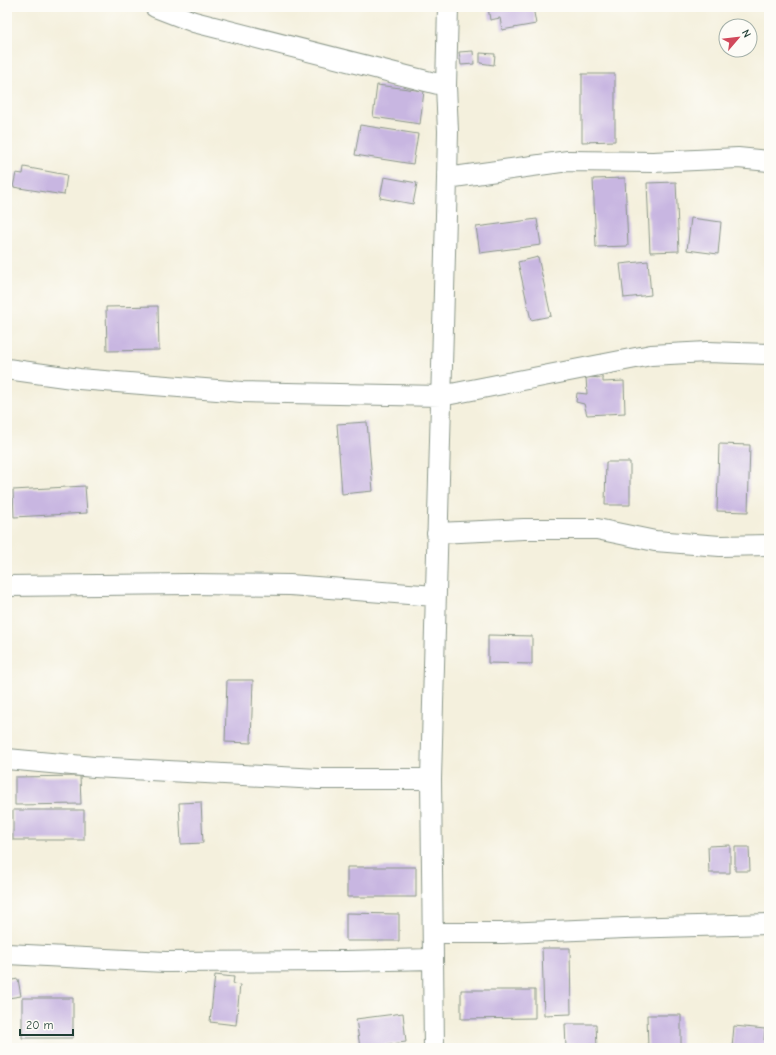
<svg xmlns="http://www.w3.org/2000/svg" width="776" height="1055" viewBox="0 0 776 1055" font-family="'Comic Neue',sans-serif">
  <rect width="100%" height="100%" fill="#fdfcf7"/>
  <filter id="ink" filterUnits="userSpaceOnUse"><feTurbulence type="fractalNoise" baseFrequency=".025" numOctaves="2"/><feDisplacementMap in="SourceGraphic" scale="8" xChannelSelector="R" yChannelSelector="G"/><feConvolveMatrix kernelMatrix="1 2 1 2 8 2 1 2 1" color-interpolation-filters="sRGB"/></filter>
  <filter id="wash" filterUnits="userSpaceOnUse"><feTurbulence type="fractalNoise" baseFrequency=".012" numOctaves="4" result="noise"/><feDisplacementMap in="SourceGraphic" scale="16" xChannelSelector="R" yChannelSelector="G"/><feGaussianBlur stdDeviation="0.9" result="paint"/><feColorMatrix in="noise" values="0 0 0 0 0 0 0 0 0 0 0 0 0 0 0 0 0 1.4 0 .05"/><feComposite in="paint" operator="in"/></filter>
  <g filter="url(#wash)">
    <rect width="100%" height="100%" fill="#f4f0dd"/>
    <g id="blocks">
      <!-- building -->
      <path fill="#c8b6e1" d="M488 7H533L536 24 502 30 500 18 490 20Z
        M473 51 474 64 461 65 459 52Z
        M480 53 495 54 494 65 480 63Z
        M582 74H615V141L582 142Z
        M377 85 424 91 420 124 373 117Z
        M360 125 418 134 413 164 355 155Z
        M24 167 67 175 64 195 13 187 16 173 23 174Z
        M384 177 417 183 413 204 380 198Z
        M625 178 628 246 596 247 593 179Z
        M676 182 679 251 650 252 647 183Z
        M691 218 721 222 718 254 687 250Z
        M537 219 541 245 480 253 476 227Z
        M538 257 551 316 531 320 518 262Z
        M648 261 651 295 624 298 620 264Z
        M158 306 159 350 107 351 106 307Z
        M586 377 603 378V382L624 381 625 413 587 415 584 404 576 402 577 393 587 394Z
        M367 422 373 491 342 494 337 424Z
        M719 444 750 445 748 512 717 511Z
        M606 462H630V505H605Z
        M85 486 87 513 14 517 13 490Z
        M488 635 532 636V664L488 663Z
        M227 680H253L251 743 225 742Z
        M80 776 81 804 15 805V777Z
        M201 802 203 843 181 844 179 803Z
        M13 810H84V840H13Z
        M730 845V873H709L708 846Z
        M735 847H749L750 871H735Z
        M347 867H416V897H347Z
        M346 913 399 914V941H346Z
        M542 948H570L571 1014 544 1015Z
        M215 975 234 977 233 984 240 985 236 1025 210 1022Z
        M18 979 21 996 8 998 7 981Z
        M461 990H535V1018L461 1019Z
        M22 998H73V1038H22Z
        M403 1013 406 1042 360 1048 356 1019Z
        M647 1015H681V1048H648Z
        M565 1024H596L597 1048H566Z
        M734 1026 765 1029 764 1040H767L766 1048H732Z"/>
    </g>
  </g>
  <g filter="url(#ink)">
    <use href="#blocks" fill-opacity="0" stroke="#8a9688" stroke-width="1"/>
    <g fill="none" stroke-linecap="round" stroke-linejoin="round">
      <defs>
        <path id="minor" d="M155 7 194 22 446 86
          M447 178 568 161 653 162 738 158 769 161
          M7 369 79 379 242 392 441 396 651 355 707 352 769 354
          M437 533 524 529H597L655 541 720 546 769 545
          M7 586 189 584 290 585 435 596
          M7 759 94 767 318 779H431
          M433 933H503L625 928 769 924
          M7 954 165 962 346 961 433 959
          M434 1048 431 779 447 178 448 131 446 86 448 7"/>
      </defs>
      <!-- minor casing -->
      <use href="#minor" stroke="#8a9688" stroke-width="22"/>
      <!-- minor -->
      <use href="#minor" stroke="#fff" stroke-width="20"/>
    </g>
  </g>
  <!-- margin -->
  <rect width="776" height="1055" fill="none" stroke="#fdfcf7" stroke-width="24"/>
  <!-- north arrow -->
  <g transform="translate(738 38) rotate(62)"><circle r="19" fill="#fdfcf7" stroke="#a4b0a9"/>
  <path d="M0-3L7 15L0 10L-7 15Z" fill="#d1495b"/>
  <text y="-6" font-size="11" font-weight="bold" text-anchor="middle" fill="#1f3d34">N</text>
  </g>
  <!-- scale -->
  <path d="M20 1029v6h53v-6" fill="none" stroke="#1f3d34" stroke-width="2"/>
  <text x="26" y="1029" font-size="12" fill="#1f3d34" stroke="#fdfcf7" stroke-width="3" paint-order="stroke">20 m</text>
</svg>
